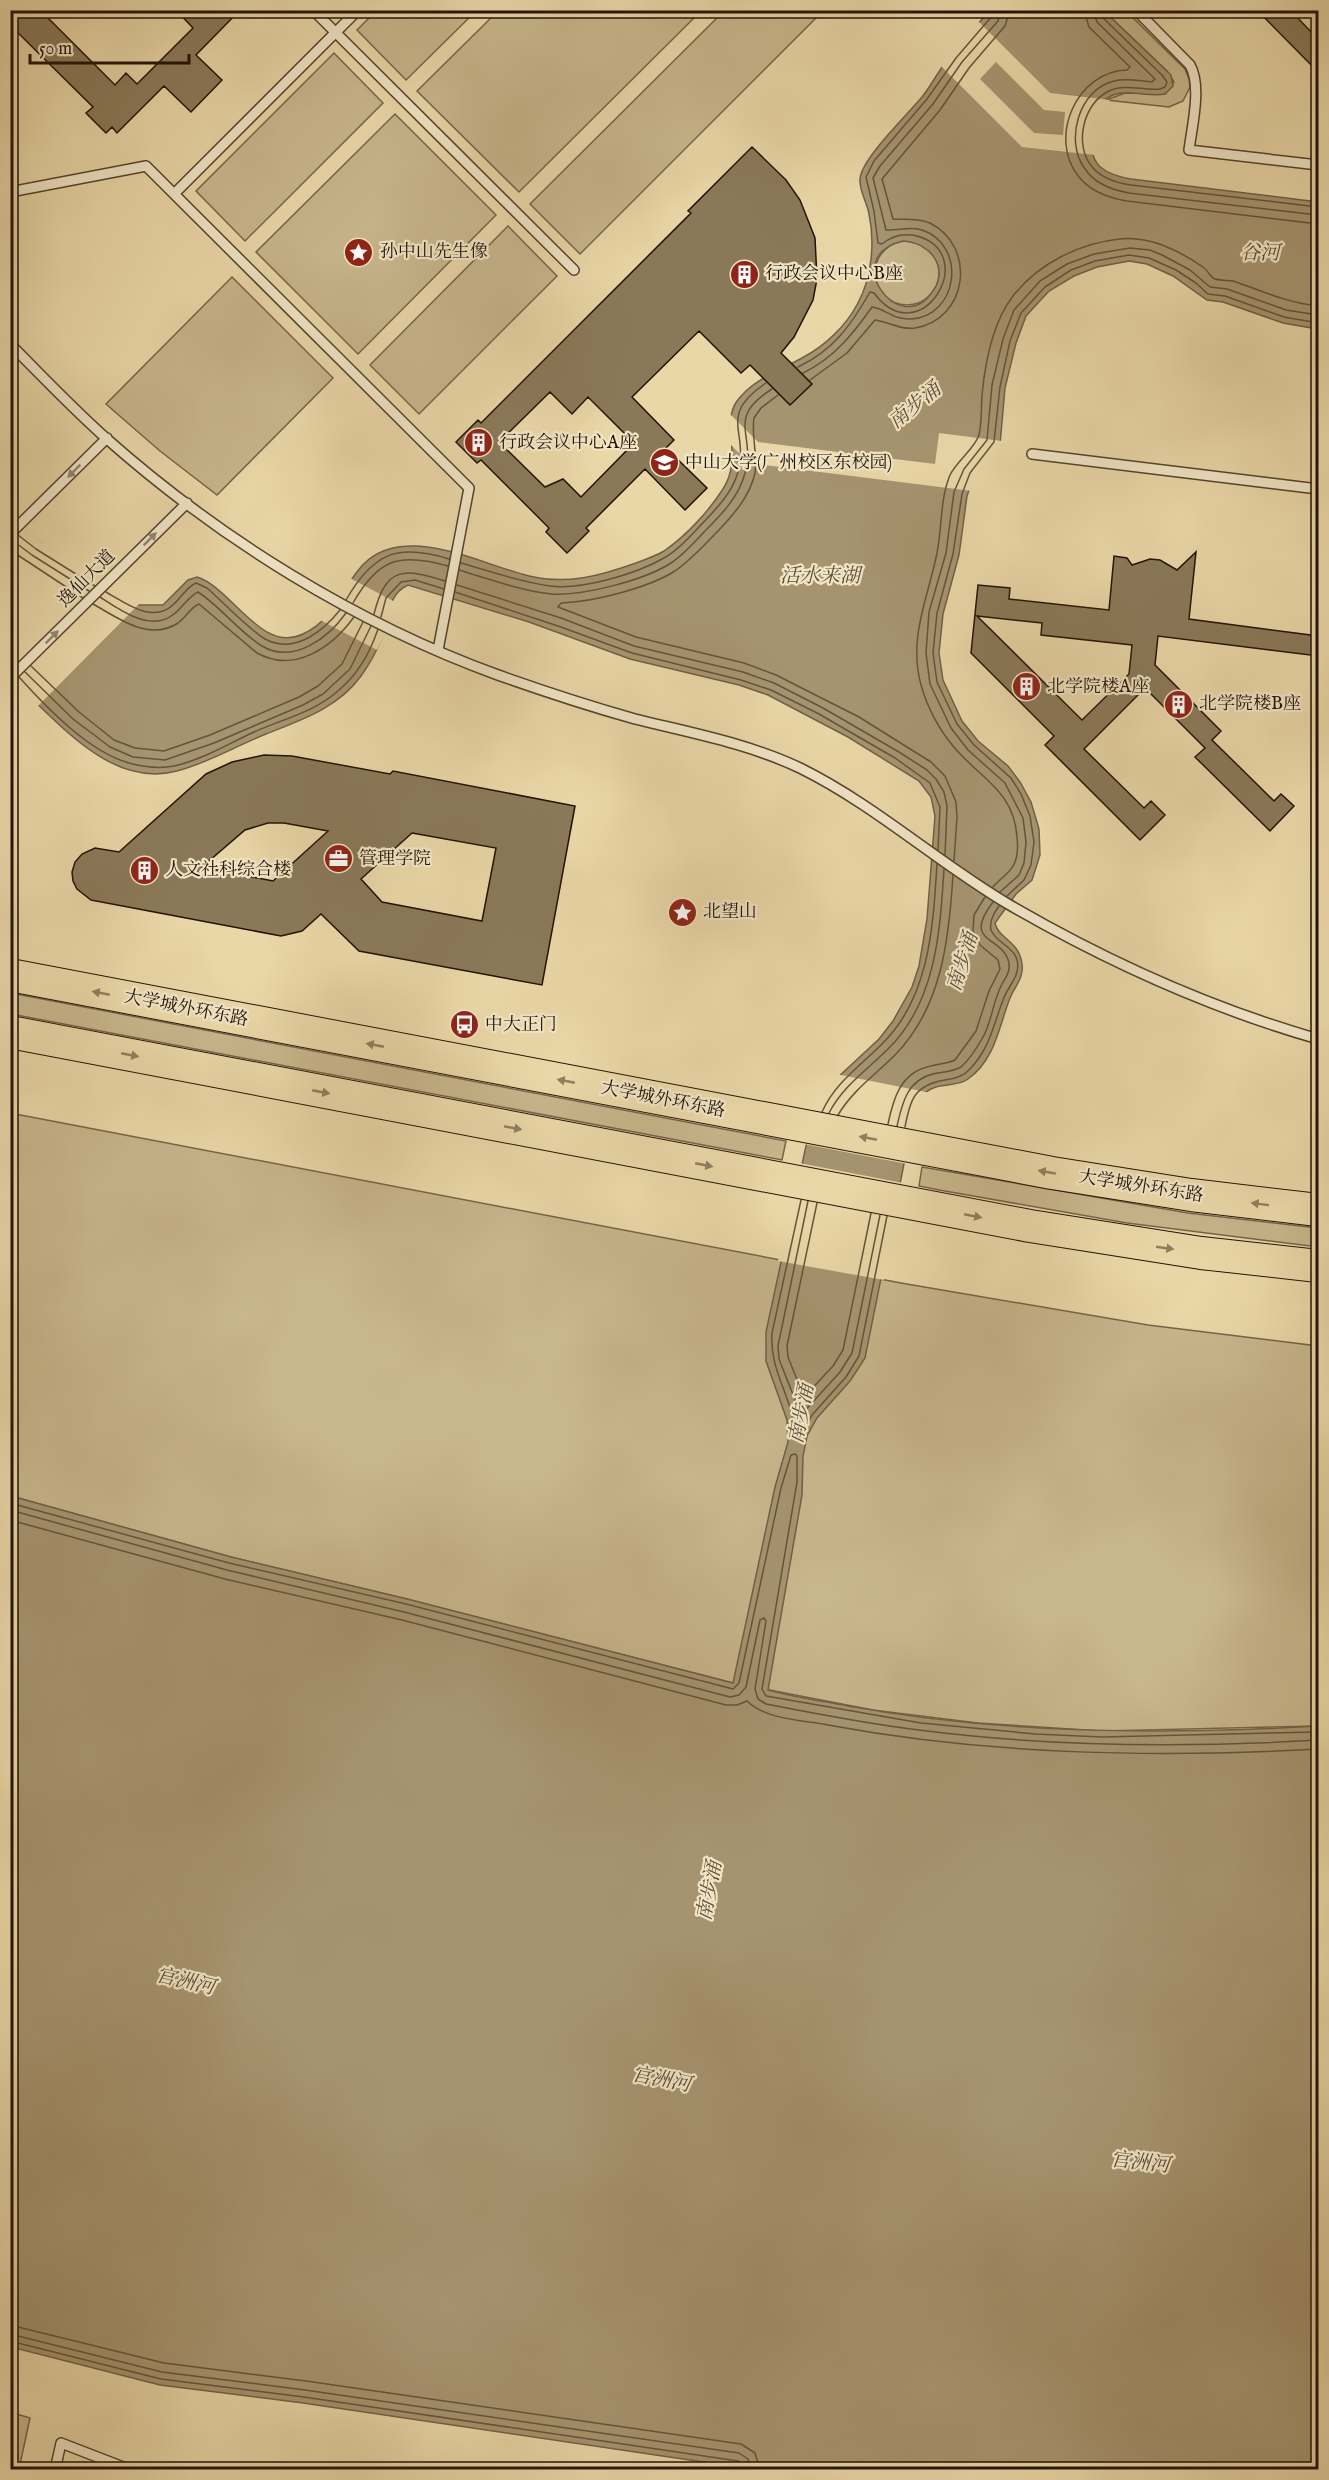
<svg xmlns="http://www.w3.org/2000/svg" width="1329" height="2480" viewBox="0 0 1329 2480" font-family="'IM FELL English','Noto Serif SC',serif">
  <rect width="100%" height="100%" fill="#ead7a8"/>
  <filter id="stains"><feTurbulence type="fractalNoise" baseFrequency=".00333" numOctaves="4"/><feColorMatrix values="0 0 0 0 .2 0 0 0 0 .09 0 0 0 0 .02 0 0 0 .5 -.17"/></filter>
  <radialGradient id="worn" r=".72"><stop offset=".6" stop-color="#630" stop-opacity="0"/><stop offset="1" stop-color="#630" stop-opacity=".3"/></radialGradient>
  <!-- green -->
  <path fill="#c8b68c" stroke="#746448" stroke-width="1.5" d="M377 10H476V11L406 80 357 30Z
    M498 11V10L701 11 519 192 417 91Z
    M724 11H823L580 254 530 204Z
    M1104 11H1126L1185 69 1189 79 1190 87 1183 101 1169 107 1106 100 1125 93 1165 94 1174 82 1167 71Z
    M334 53 383 103 245 241 196 191Z
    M395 114 496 215 358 354 256 252Z
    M508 226 557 276 419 414 370 365Z
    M875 273a32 32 0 1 1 64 0a32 32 0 1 1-64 0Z
    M232 277 333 378 217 495 160 451 106 404Z
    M11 993 786 1141 782 1160 11 1014Z
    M10 1113 901 1283 1148 1325 1318 1346V1726L1102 1731 978 1723 873 1710 733 1683 407 1599 231 1557 11 1496Z
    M922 1167 1188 1213 1318 1228V1247L1127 1223 939 1190 919 1186Z
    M10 2412 30 2418 19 2469H11Z"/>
  <!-- water -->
  <path fill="#a69470" stroke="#716044" stroke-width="1.5" fill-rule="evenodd" d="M990 11H1104L1171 75 1173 86 1165 94C1147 98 1126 87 1109 97 1097 104 1093 116 1092 129 1088 162 1098 173 1131 179L1318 202V329L1283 323 1223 302 1207 300 1173 276 1147 264 1129 261 1097 267 1074 276 1049 291 1026 316 1016 343 1005 388 1000 445 971 484 967 496 959 555 943 614 939 653 943 680 962 721 978 741 1008 766 1020 782 1031 802 1039 829 1040 855 1032 880 1016 894 995 923C998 939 1019 940 1022 964 1024 978 1015 986 1010 998 999 1026 995 1060 968 1079 956 1088 936 1082 925 1093 921 1097 918 1104 915 1109L865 1358 850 1381 817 1418 807 1436 803 1456 802 1495 768 1690C794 1697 822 1701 848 1706 1003 1734 1162 1735 1318 1726V2469L744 2468 303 2403 160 2385 11 2347V1496L231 1557 407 1599 733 1683 775 1487 788 1442 787 1420 766 1361V1332L812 1118 835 1080 879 1039 893 1021 912 987 919 966 927 919 935 816 931 797 919 781 848 737 768 695 739 685 630 659 529 622 408 585C387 594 388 621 381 640 376 652 369 665 361 676 338 708 301 720 266 734 236 746 208 763 177 771 117 787 69 734 30 697L10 520 67 562 139 605H163L188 580 197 577C232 588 261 654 303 634 355 610 342 543 417 546 455 548 493 567 529 576 567 585 600 576 636 563 646 559 656 556 664 551 686 536 709 511 723 489 744 456 720 425 737 401 753 379 779 371 802 358 825 346 846 326 858 303 872 277 875 242 869 214 867 202 859 191 860 179 861 159 908 114 922 97 931 86 937 73 946 62 960 44 974 27 990 11ZM903 241C929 242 950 267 933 291 900 341 838 256 903 241Z"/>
  <!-- pier -->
  <path fill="#ead7a8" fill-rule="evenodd" d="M977 20 1050 93 1110 100 1099 112 1093 126V147L1095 155 1022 147 940 65ZM996 62 1044 110 1065 112 1063 135 1034 133 980 79Z
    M729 413 758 442 935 464 939 433 1002 441 999 452 978 477 972 491 749 463 730 444Z
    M10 517 41 542 140 603 37 707 10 681Z
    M348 577 395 602 387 630 377 650 320 620 333 603Z
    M836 1074 931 1093 922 1100 917 1109 907 1164 804 1144 810 1117 816 1103Z
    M799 1163 903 1183 884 1280 778 1261Z"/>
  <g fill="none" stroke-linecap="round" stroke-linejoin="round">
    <!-- shore -->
    <path stroke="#64543a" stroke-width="1.5" d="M1084 10 1089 27 1130 67 1127 70C1077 71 1047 138 1079 177 1091 192 1109 198 1127 201L1318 224
      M1093 10 1097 22 1155 79 1152 82C1140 81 1126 78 1114 81 1079 89 1064 141 1085 169 1095 184 1112 190 1129 193L1318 215
      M1101 10 1102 17 1162 75 1167 82 1165 87 1160 89C1143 91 1125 83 1109 91 1083 103 1073 146 1093 168 1103 179 1116 183 1131 185L1318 207
      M798 367C834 350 851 325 870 292L874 293C920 355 982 254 917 236 904 233 892 236 882 244L878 243 874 211 866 177 874 161 927 99 956 58 992 16 993 10
      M803 373C834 358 853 334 872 307 886 309 893 320 911 319 959 316 967 245 922 230 909 226 898 231 886 230L873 178 880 166 933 104 962 62 998 21 1001 10
      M810 380 847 353 875 320C889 322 900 330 915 328 968 319 977 247 930 223 918 218 905 220 893 219L882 179 940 110 969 68 1005 26 1010 10
      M778 395 761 408 754 418C751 436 758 454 755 473 750 496 734 514 719 530 705 544 691 560 675 571 648 588 593 602 561 603L558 607 636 637 744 663 776 675 859 717 931 762 945 776 956 802 957 817 954 861
      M18 535 36 549 95 586
      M12 540 32 555 89 591
      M10 550 83 598
      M461 563C490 571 519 582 550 586 582 590 636 574 664 558 677 551 689 538 699 527 714 511 732 494 738 472 749 430 717 416 766 383
      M459 570C489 579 521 591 552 594 583 596 645 580 671 563 683 555 694 543 704 532 721 515 739 497 745 473 756 432 725 419 772 389
      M457 585 561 618 634 646 743 672 774 683 823 708 899 752 927 770 936 779 944 792 947 806 945 855
      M106 592C127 604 154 625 175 603 182 596 188 586 196 583L207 588C222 601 252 633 267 640 296 654 324 630 340 610
      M455 592 558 626 632 653 741 680 771 690 819 714 895 758 930 783 940 807 938 850
      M100 597C120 610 151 633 174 614 183 607 189 596 198 592 221 607 239 632 262 646 294 665 329 637 346 613
      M346 600C373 553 397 543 449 559
      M353 603C378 559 399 552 448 566
      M93 604C118 618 149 642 178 623 186 617 191 607 199 604L257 653C295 674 332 647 354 617
      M374 614C386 566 404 568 445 581
      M381 617 386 598 401 582 415 580 444 589
      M31 666 79 712 114 740 135 748 164 751 210 735 299 697 318 686 342 664 363 622
      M25 672 73 719 110 747 133 757 165 760 214 743 303 705 323 694 350 669 371 626
      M19 677C47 708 89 752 129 763 144 767 159 769 174 766 202 760 228 744 254 732 283 719 315 712 339 690 358 674 370 653 378 629
      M993 887C998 880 1009 874 1013 866 1018 858 1018 846 1017 837 1014 790 979 778 953 746 939 729 927 706 921 685 908 638 928 598 937 553 942 528 940 499 950 475 957 461 975 448 979 435 982 423 981 407 982 395 985 363 993 322 1013 296 1038 264 1079 243 1120 239 1150 236 1178 250 1203 267 1207 270 1210 275 1213 278 1218 281 1227 280 1233 281 1262 291 1288 303 1318 306
      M1000 892 1019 875 1024 863 1026 842 1023 818 1005 783 968 750 951 728 930 684 926 653 929 612 946 553 954 492 964 469 987 440 992 385 1003 339 1014 310 1040 281 1067 264 1094 254 1130 248 1150 250 1162 255 1190 270 1210 287 1227 289 1286 310 1318 315
      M1007 896 1024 880 1031 865 1034 842 1030 816 1021 794 1011 778 974 745 957 724 937 682 933 653 937 613 953 554 962 494 970 473 994 442 1000 387 1010 341 1021 313 1045 287 1071 270 1095 261 1129 255 1149 258 1176 270 1196 283 1208 294 1225 296 1284 317 1318 323
      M822 1112C835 1083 860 1066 882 1044 930 997 933 926 937 864
      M829 1113C843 1086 867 1070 888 1049 936 1002 940 932 944 869
      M838 1115C853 1090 875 1075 895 1055 942 1007 949 939 953 875
      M888 1124C893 1100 900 1074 927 1067 936 1064 946 1064 955 1060L976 1031 989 991 1000 969 998 960 980 945 973 931 974 915 985 897
      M897 1126C902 1104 907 1080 933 1074 942 1072 952 1072 961 1067 970 1059 977 1048 983 1037 991 1024 993 1001 1002 984 1006 977 1010 972 1009 963 1003 935 961 944 993 902
      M905 1127C910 1100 914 1085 945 1080 954 1079 963 1077 970 1069 990 1048 993 1026 1003 1000 1006 991 1013 983 1016 975 1029 938 969 947 999 906
      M801 1200 772 1333C769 1373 795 1400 795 1437L797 1439 800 1438 812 1415 846 1377 859 1356 887 1216
      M808 1201 778 1346 779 1359 801 1415 840 1372 852 1353 880 1215
      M817 1203 787 1346 788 1357 804 1397 833 1366 843 1350 871 1213
      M10 1503 229 1563 406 1604 733 1689 739 1683 781 1488 791 1455 795 1454 797 1456V1482L762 1689 766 1696 921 1723 1035 1734 1102 1737 1318 1732
      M10 1510 227 1570 404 1612 730 1697 739 1695 746 1687 760 1620 764 1618 766 1621 755 1689 758 1699 766 1704C817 1714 868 1724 919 1730 1051 1747 1186 1748 1318 1740
      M10 1520 225 1579 402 1620 726 1705H737L747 1701C767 1720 802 1720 828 1725 990 1755 1155 1758 1318 1749
      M10 2325 164 2363 306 2381 741 2444 755 2453 760 2470
      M10 2334 162 2372 305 2390 739 2453 748 2459 751 2470
      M10 2341 161 2379 304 2397 738 2461 743 2464 744 2470"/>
  </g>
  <!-- building -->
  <path fill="#8a7959" stroke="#211303" stroke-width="1.5" fill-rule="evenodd" d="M10 10H40L115 85 126 73 137 84 193 28 176 10H240L196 55 222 80 191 112 164 86 117 133 112 127 106 133 86 113 93 107 10 25Z
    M1257 10H1290L1318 39V72Z
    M752 147 786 180 800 200 815 238 817 279 813 300 794 337 781 353 812 384 790 405 750 365 741 373 699 331 632 397 674 440 666 448 707 488 685 510 645 469 586 528 589 531 567 553 546 532 549 528 481 460 477 463 456 442 478 420 481 423 691 213 688 211ZM550 392 572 414 588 397 634 443 581 497 563 479 545 487 499 442Z
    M1196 552 1189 619 1318 636V656L1158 636 1155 665 1221 731 1212 740 1274 801 1281 794 1294 806 1270 831 1195 757 1205 748 1145 688 1084 749 1144 808 1151 801 1165 815 1140 840 1045 745 1054 736 971 653 978 585 1010 588 1009 599 1109 610 1114 556 1127 558 1132 565 1150 559 1160 560 1177 570ZM977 616 1042 623 1041 635 1132 645 1129 674 1082 720Z
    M264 755 292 756 390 774 393 771 575 806 542 985 359 951 321 914 302 931 281 936 91 900 77 889 73 881 72 872 75 862 82 854 95 848 119 852 206 774 232 762ZM268 823H284L328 831 273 881 202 867 245 830ZM412 833 496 848 482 921 382 902 361 879Z"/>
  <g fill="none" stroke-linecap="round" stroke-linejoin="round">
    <defs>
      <path id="lane" d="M313 10 574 270
        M1136 10 1190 65C1202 86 1192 126 1189 150L1318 165
        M10 192 146 166 469 488 438 650
        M174 194 358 10
        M10 344C42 376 73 409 107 439 220 539 357 624 498 675 543 691 589 706 635 719 691 733 747 743 800 768 875 805 937 862 1008 904 1106 961 1210 1008 1318 1039
        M1032 454 1318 489
        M10 534 107 438
        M10 678 187 503
        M55 2470 61 2443 131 2470"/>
      <path id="primary" d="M10 975 1052 1173 1191 1195 1318 1210
        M10 1032 1030 1226 1201 1253 1318 1266"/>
    </defs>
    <!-- lane casing -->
    <use href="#lane" stroke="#53442c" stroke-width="12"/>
    <!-- primary casing -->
    <use href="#primary" stroke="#211303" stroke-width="34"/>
    <!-- lane -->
    <use href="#lane" stroke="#f1e5c6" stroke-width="9"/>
    <!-- primary -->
    <use href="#primary" stroke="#ead7a8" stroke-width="32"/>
  </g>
  <!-- one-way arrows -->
  <defs><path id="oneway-solid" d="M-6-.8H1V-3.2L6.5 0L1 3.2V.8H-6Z" transform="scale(1.5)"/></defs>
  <g fill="#93866e">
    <use href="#oneway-solid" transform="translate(74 471) rotate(135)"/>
    <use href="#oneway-solid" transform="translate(150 539) rotate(-45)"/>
    <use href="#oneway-solid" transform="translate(52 637) rotate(-45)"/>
  </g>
  <g fill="#907f5e">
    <use href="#oneway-solid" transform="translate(101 993) rotate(-169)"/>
    <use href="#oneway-solid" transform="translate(375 1045) rotate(-169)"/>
    <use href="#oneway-solid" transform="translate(130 1055) rotate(11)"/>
    <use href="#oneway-solid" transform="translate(566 1081) rotate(-169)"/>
    <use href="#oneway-solid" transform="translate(321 1092) rotate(11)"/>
    <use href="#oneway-solid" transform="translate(513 1128) rotate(11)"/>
    <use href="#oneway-solid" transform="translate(868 1138) rotate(-169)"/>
    <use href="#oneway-solid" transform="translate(704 1165) rotate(11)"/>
    <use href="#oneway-solid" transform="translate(1047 1172) rotate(-170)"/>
    <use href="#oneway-solid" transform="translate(1260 1204) rotate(-173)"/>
    <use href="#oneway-solid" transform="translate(973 1216) rotate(11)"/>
    <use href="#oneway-solid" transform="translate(1165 1248) rotate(8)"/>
  </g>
  <!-- icons -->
  <defs>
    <symbol id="sight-disc" viewBox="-11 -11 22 22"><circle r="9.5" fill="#8f2418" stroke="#f1e5c6"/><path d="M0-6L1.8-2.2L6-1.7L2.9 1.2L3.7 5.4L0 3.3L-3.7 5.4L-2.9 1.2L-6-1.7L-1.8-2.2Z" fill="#fff"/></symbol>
    <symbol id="building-disc" viewBox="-11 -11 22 22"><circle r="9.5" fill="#8f2418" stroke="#f1e5c6"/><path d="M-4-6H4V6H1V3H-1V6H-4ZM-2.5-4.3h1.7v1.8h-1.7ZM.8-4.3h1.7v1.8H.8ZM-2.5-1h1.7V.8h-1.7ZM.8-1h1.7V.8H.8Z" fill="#fff"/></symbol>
    <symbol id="university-disc" viewBox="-11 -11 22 22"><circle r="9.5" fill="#8f2418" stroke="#f1e5c6"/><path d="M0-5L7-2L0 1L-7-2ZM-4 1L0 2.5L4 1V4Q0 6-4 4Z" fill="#fff"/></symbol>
    <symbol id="office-disc" viewBox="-11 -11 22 22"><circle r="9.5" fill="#8f2418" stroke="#f1e5c6"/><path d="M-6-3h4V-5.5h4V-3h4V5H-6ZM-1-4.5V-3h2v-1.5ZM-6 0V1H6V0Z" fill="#fff"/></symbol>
    <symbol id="bus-disc" viewBox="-11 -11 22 22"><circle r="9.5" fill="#8f2418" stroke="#f1e5c6"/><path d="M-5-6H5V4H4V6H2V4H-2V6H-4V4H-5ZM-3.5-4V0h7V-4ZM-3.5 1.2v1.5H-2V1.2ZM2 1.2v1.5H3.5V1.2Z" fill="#fff"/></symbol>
  </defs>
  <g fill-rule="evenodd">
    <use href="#sight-disc" x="342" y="236" width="33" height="33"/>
    <use href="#building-disc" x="728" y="258" width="33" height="33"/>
    <use href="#building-disc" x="462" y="426" width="33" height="33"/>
    <use href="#university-disc" x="648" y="446" width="33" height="33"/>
    <use href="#building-disc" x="1010" y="670" width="33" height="33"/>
    <use href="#building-disc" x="1162" y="688" width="33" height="33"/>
    <use href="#office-disc" x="322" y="842" width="33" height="33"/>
    <use href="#building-disc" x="128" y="854" width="33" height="33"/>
    <use href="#sight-disc" x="666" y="896" width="33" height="33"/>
    <use href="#bus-disc" x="448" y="1008" width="33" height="33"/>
  </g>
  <g text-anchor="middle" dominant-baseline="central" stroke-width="4.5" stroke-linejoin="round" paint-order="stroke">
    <!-- poi labels -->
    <g font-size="18" fill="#211303" stroke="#f1e5c6" text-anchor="start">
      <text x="380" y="252">孙中山先生像</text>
      <text x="765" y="274">行政会议中心B座</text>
      <text x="499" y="443">行政会议中心A座</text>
      <text x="685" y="463">中山大学(广州校区东校园)</text>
      <text x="1047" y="687">北学院楼A座</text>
      <text x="1199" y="704">北学院楼B座</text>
      <text x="359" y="859">管理学院</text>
      <text x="165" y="870">人文社科综合楼</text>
      <text x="703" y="912">北望山</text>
      <text x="485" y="1025">中大正门</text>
    </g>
    <!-- street labels -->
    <g font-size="18" fill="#211303" stroke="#f1e5c6">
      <text transform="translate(87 579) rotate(-45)">逸仙大道</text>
      <text transform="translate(186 1009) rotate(11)">大学城外环东路</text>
      <text transform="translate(663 1100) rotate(11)">大学城外环东路</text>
      <text transform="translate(1141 1187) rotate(9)">大学城外环东路</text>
    </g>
    <!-- water labels -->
    <g font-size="20" font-style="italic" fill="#5d4d34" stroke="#f1e5c6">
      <text x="1260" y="253">谷河</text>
      <text transform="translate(915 406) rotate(-39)">南步涌</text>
      <text x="820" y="576">活水来湖</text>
      <text transform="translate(963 962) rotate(-72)">南步涌</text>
      <text transform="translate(802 1414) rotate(-79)">南步涌</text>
      <text transform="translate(710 1891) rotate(-79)">南步涌</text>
      <text transform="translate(185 1982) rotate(13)">官洲河</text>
      <text transform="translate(661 2080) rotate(11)">官洲河</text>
      <text transform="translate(1140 2163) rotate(6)">官洲河</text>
    </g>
  </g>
  <!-- margin -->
  <rect width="1329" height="2480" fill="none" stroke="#ead7a8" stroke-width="36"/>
  <rect x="12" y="12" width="1305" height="2456" fill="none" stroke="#211303" stroke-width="3"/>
  <rect x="18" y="18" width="1293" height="2444" fill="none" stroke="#211303" stroke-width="1.5"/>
  <!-- scale -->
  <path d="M30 54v9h159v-9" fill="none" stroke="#211303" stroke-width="3"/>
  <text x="39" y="54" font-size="18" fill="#211303" stroke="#f1e5c6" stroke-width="4.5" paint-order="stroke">50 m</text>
  <rect width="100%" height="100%" filter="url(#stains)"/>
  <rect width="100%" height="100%" fill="url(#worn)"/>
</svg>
